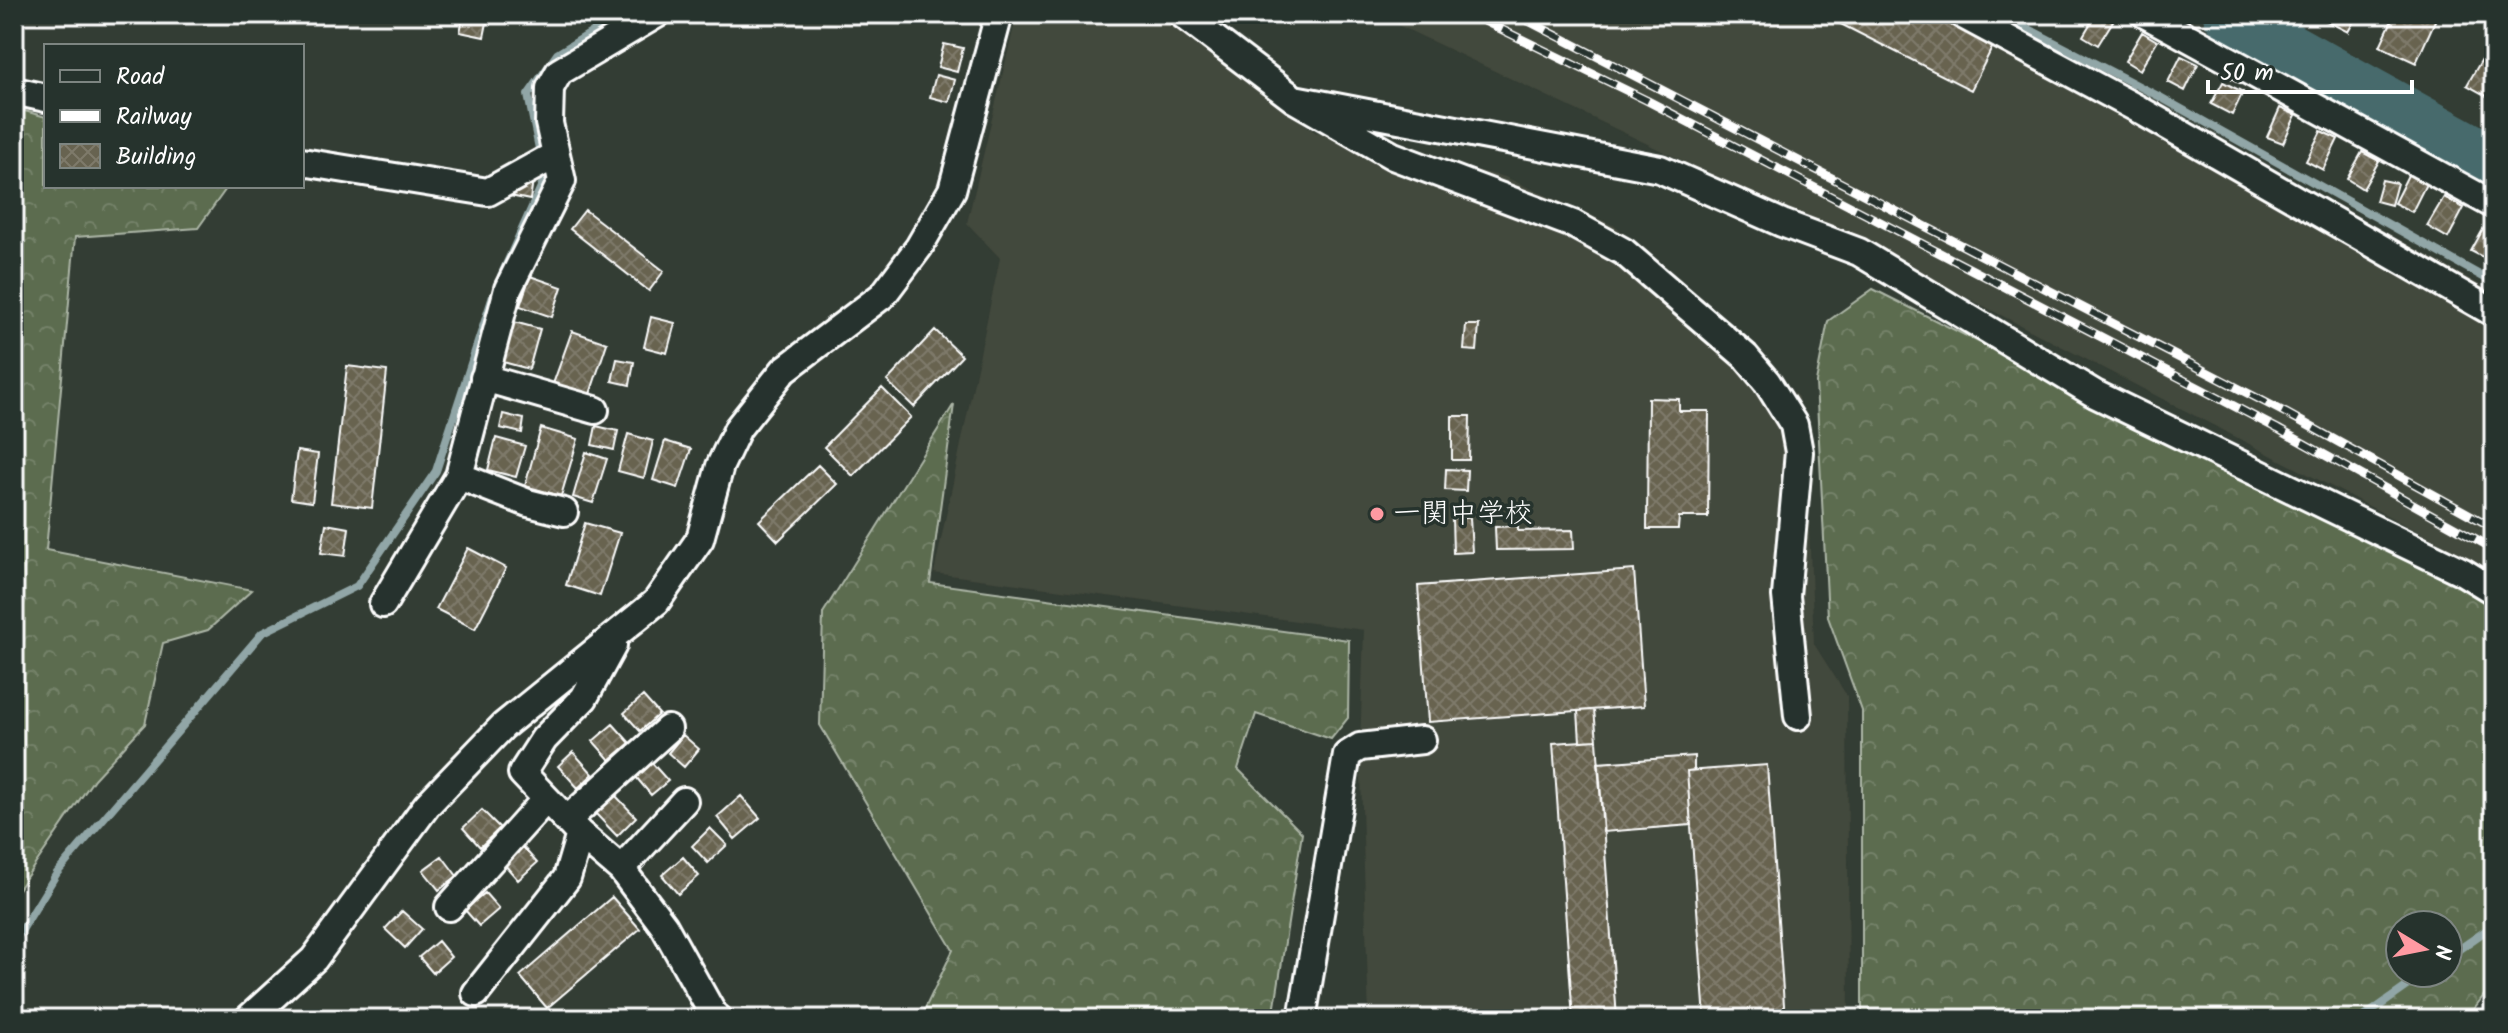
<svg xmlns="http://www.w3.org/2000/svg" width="2508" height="1033" viewBox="0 0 2508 1033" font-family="Kalam,'Klee One',sans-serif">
  <defs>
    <pattern id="forest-crowns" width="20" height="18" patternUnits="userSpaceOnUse" patternTransform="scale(2)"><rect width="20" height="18" fill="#5b6c4f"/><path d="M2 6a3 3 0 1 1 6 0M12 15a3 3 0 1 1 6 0" fill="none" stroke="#748269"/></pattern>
    <pattern id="building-cross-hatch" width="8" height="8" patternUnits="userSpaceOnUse" patternTransform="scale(2)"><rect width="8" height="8" fill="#676350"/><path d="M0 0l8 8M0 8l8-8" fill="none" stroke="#7e7a6a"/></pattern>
  </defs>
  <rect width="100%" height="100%" fill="#333d34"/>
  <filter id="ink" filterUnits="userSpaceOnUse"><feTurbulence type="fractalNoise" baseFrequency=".0125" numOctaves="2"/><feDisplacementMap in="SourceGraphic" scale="16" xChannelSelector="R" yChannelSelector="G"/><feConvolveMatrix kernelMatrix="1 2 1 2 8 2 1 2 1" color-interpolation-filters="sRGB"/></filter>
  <g filter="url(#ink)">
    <!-- built -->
    <path fill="#43483c" d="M1017 14H1156L1315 132 1505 177 1617 227 1798 397 1806 455 1814 644 1847 696 1849 1019H1369L1360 747 1364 630 934 573 1000 258 967 223Z
      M1375 14H1983L2218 138 2494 293V571L1943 285Z"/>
    <!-- forest -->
    <path fill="url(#forest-crowns)" stroke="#adb6a7" stroke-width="2" fill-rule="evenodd" d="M14 108 46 117V186H228L198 228 75 237 46 550 252 590 208 630 163 643 145 724 94 779 14 895Z
      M1873 289 2460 584 2494 606V982L2466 1019H1862V711L1828 617 1816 382 1828 321ZM2400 925H2448V973H2400Z
      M954 404 930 583 1349 640 1348 718 1331 739 1256 714 1238 769 1302 833 1273 1019H920L953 950 820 725 823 613Z"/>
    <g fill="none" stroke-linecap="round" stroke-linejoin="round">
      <!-- stream -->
      <path stroke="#91a6a7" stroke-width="8" d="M2000 14 2160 97 2494 283
        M501 276 545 178 528 95 557 54 622 14
        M14 943 57 873 262 633 357 586 436 471 493 296
        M2448 957 2494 925
        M2361 1019 2426 973"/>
      <!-- river -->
      <path stroke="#476b6c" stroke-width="50" d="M2228 14 2494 161"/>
    </g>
    <!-- building -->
    <path fill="url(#building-cross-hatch)" stroke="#fff" stroke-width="2" d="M464 14 488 18 484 37 460 32Z
      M1821 14H1930L1993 46 1971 90Z
      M2096 14 2113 21 2098 45 2083 36Z
      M2313 14H2358L2348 32Z
      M2395 14H2438L2416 63 2380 46Z
      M2142 32 2157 41 2140 70 2125 61Z
      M2494 38V100L2467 85Z
      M944 44 963 48 957 72 938 67Z
      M2181 56 2198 64 2185 91 2168 82Z
      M936 75 955 80 949 102 930 97Z
      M2223 82 2243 92 2232 115 2211 104Z
      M2280 108 2296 115 2283 143 2267 137Z
      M2321 131 2338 139 2323 170 2306 161Z
      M2362 152 2379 161 2363 189 2347 179Z
      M2409 173 2427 182 2412 212 2394 203Z
      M533 180 530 200 505 195Z
      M2382 180 2397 183 2391 205 2376 201Z
      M2444 197 2464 208 2448 238 2427 226Z
      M585 210 664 271 649 291 570 229Z
      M2490 217 2494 219V253L2490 261 2471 251Z
      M530 276 562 287 552 317 520 306Z
      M651 317 675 323 667 353 644 347Z
      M514 322 540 329 529 369 503 362Z
      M1466 325H1479L1477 351 1464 350Z
      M935 330 962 356 914 407 887 381Z
      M572 331 607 343 589 397 553 384Z
      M617 359 634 362 630 385 612 381Z
      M347 366 387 371 372 508 331 503Z
      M882 388 911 417 853 476 824 447Z
      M1648 398 1679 399V411H1709L1708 517H1679L1678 529H1647Z
      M503 414 524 419 522 433 500 428Z
      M1452 416H1470L1469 460H1452Z
      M596 426 618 431 614 450 592 445Z
      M541 428 578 439 561 496 525 486Z
      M628 434 653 441 644 478 618 471Z
      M496 438 525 446 516 477 488 470Z
      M665 441 691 449 678 488 653 480Z
      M297 451 318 454 312 502 291 499Z
      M586 452 607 459 593 503 573 497Z
      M818 465 837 484 778 541 759 521Z
      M1446 469 1467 470 1466 491 1445 490Z
      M1452 518H1470L1472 552 1453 553Z
      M585 523 620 533 600 596 566 585Z
      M326 524 349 528 345 556 321 553Z
      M1518 526V531L1573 530 1574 549 1496 550 1495 527Z
      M468 548 506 568 475 629 436 609Z
      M1634 570 1644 706 1428 722 1418 586Z
      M643 696 659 714 640 731 624 713Z
      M1594 710 1597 740 1580 741 1578 711Z
      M613 724 630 743 610 760 593 741Z
      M683 735 699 749 684 767 668 753Z
      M1597 740 1617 1019H1573L1553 743Z
      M573 752 593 774 578 788 558 766Z
      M1694 756V770L1687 771 1691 825 1603 832 1598 763Z
      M652 763 668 781 651 795 636 777Z
      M1767 765 1785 1019H1705L1687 771Z
      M615 795 636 817 617 836 596 814Z
      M741 796 760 818 735 839 717 817Z
      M482 810 500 828 480 847 463 828Z
      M710 828 727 845 708 863 692 846Z
      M523 847 537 863 518 880 504 864Z
      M442 856 457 876 439 890 423 870Z
      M683 857 699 876 678 894 662 875Z
      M485 893 499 909 479 926 465 910Z
      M612 897 640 929 547 1008 520 976Z
      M402 911 422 929 405 948 385 929Z
      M438 941 451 957 433 973 419 957Z"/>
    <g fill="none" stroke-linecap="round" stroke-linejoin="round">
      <defs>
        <path id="minor" d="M1182 14 1294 99 1393 156 1573 224 1624 252 1745 356 1767 382 1794 425 1799 452 1786 596 1798 716
          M1961 14 2138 109 2494 313
          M2145 14 2494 205
          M14 91 46 98
          M1294 99 1660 169 1782 223 1859 252 2095 394 2463 572 2494 591
          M302 162 488 192 555 155
          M484 378 595 410
          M459 476 528 503 564 512
          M383 604 459 476 508 289 562 181 549 123 550 88 559 72 657 14
          M613 645 584 698 544 739 522 773 580 834 621 869 664 926 713 1014 719 1019
          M567 820 668 729
          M621 869 684 801
          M449 907 546 799
          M476 993 567 878 580 834
          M248 1019 314 959 427 805 503 726 656 602 700 539 720 466 738 428 784 370 883 295 919 247 952 190 999 14
          M1302 1019 1347 755 1360 747 1422 740"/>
      </defs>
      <!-- minor casing -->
      <use href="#minor" stroke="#fff" stroke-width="32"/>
      <!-- minor -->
      <use href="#minor" stroke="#26332d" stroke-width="26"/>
      <defs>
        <path id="rail" d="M1470 14 1646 100 2278 429 2494 549
          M1515 14 2286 413 2494 528"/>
      </defs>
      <!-- rail casing -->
      <use href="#rail" stroke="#fff" stroke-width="9"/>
      <!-- rail -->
      <use href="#rail" stroke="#26332d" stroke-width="6" stroke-dasharray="18" stroke-linecap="butt"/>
    </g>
  </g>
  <!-- markers -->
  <circle fill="#ff9aa2" stroke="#26332d" stroke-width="3" cx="1377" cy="514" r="8"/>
  <g text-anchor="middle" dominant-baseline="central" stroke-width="7" stroke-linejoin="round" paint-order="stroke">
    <!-- poi labels -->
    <g font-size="28" fill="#fff" stroke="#26332d" text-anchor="start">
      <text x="1393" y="514">一関中学校</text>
    </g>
  </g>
  <!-- margin -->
  <rect width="2508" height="1033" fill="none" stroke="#26332d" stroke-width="48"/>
  <rect x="24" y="24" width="2460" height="985" fill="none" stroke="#fff" stroke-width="3" filter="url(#ink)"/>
  <!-- legend -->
  <rect x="44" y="44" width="260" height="144" fill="#26332d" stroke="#7d8581" stroke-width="2"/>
  <rect x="60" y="70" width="40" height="12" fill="#26332d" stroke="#7d8581" stroke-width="2"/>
  <text x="116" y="84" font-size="24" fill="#ffffff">Road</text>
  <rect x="60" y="110" width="40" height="12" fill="#ffffff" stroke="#7d8581" stroke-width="2"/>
  <text x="116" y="124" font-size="24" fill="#ffffff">Railway</text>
  <rect x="60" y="144" width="40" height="24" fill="url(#building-cross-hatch)" stroke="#7d8581" stroke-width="2"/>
  <text x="116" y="164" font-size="24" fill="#ffffff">Building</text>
  <!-- north arrow -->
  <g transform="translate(2424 949) rotate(100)"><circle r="38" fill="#26332d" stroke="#7d8581" stroke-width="2"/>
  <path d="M0-6L14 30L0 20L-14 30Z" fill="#ff9aa2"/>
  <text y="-12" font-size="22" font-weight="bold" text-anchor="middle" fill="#ffffff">N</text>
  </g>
  <!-- scale -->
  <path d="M2208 80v12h204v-12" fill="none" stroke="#ffffff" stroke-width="4"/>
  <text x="2220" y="80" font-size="24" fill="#ffffff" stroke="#26332d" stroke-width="6" paint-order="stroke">50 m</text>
</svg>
